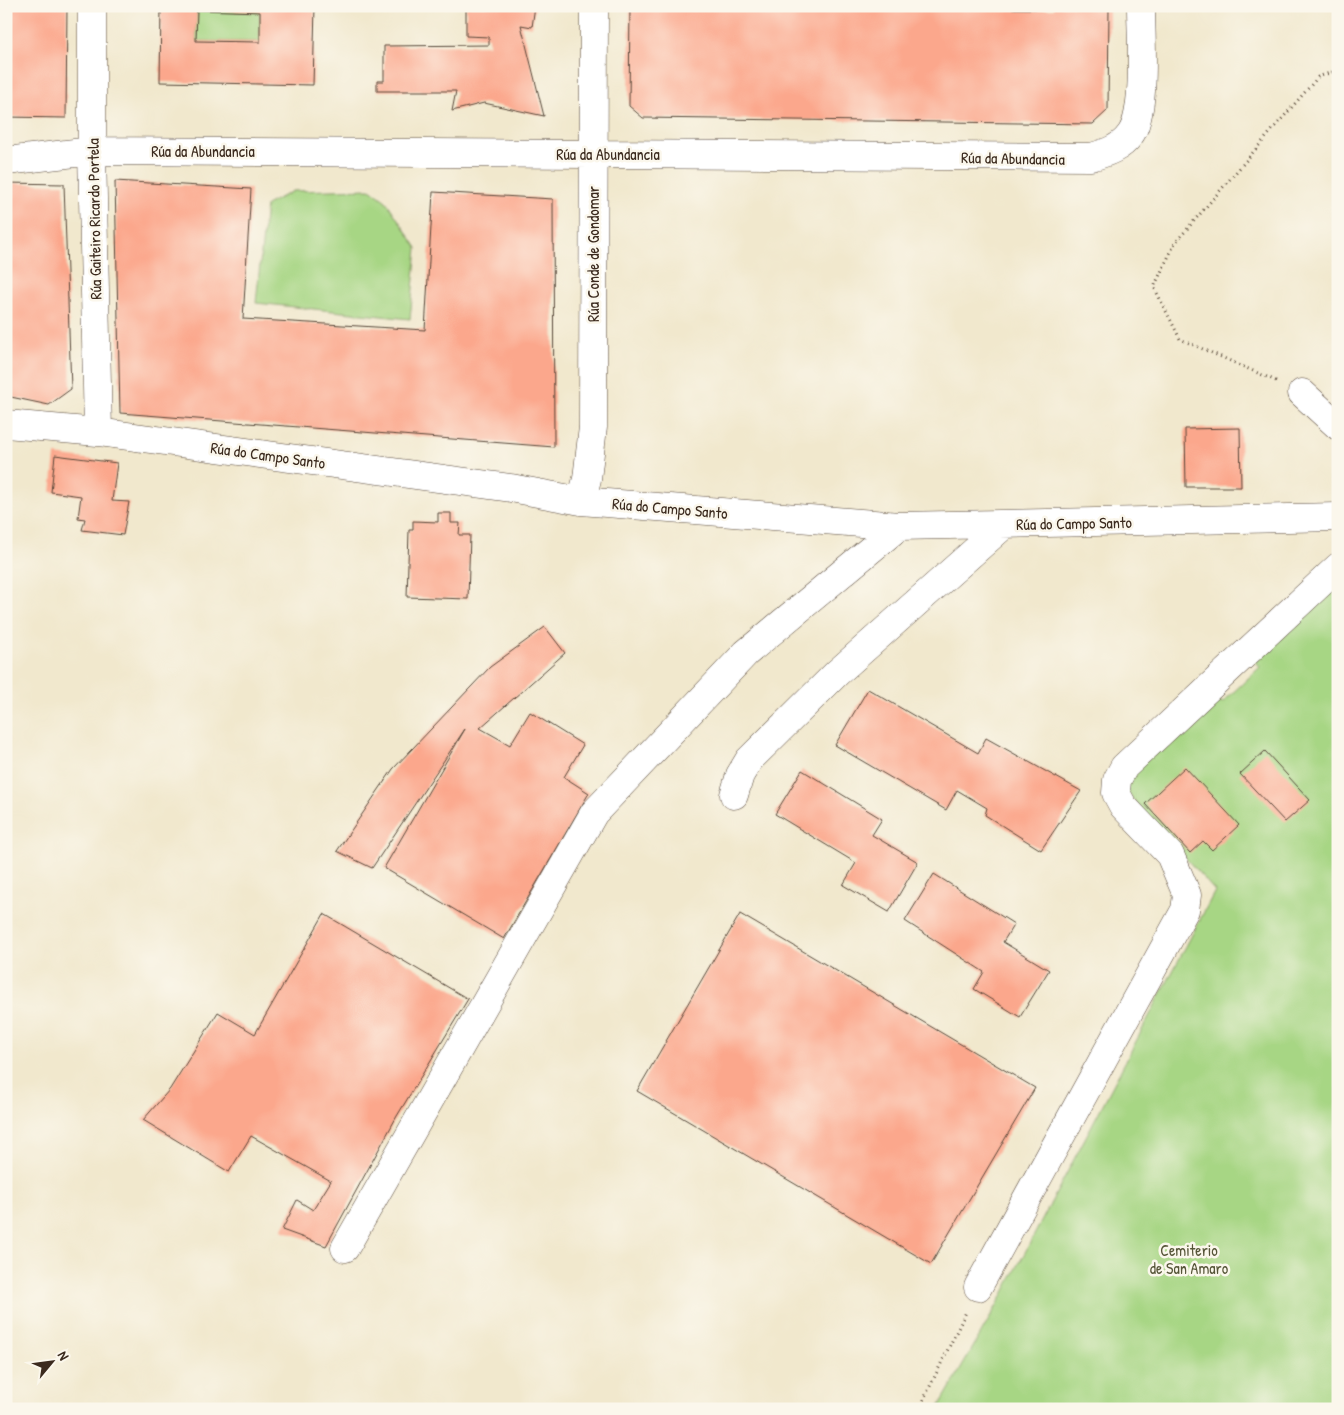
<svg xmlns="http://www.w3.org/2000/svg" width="1344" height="1415" viewBox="0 0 1344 1415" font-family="'Patrick Hand',sans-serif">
  <rect width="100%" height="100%" fill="#fbf7ec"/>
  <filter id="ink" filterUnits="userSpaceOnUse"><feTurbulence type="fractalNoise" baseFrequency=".02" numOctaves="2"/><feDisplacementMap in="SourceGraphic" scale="10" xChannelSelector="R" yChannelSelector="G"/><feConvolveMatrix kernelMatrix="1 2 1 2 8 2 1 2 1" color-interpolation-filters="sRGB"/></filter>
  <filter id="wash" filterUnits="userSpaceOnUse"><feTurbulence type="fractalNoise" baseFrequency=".0096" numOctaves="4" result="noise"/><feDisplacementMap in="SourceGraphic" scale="20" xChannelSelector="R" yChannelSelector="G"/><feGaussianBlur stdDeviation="1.12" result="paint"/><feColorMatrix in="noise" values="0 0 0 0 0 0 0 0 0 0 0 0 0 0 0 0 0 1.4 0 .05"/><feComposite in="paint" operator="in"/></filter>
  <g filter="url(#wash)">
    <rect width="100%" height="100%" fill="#f1e8cd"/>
    <!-- green -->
    <path fill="#a7d684" stroke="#718051" d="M197 10 260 12V42L196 41Z
      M370 189 386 201 417 248 410 319 256 303 266 205 293 191Z
      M1338 578V1409H938L1000 1300 1215 891 1127 793V771L1213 693 1222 703 1260 667 1252 658Z"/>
    <g id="blocks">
      <!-- building -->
      <path fill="#fba78c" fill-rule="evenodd" d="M6 6H67L66 118 6 117Z
        M161 6H315L313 85 160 82ZM197 10 260 12V42L196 41Z
        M466 6H535L532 27 521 25 544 116 484 103 452 111 456 91H377V81H384V46L489 45V37L466 36Z
        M630 6 1054 9V6H1109L1108 110 1093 124 643 118 629 106Z
        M115 181 251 189 243 319 425 330 433 192 553 199 554 447 120 413Z
        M6 183 64 184 71 389 49 405 6 396Z
        M1240 428 1241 487H1186L1185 429Z
        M55 455 117 463 112 501 129 502 123 535 82 530 85 519 78 518 81 496 51 492Z
        M438 513H451V523H460L459 535H470L468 599 407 597 409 530H413V521L438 522Z
        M545 627 565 653 480 728 510 745 530 712 583 745 564 777 589 793 504 939 384 868 465 729 372 868 337 851 393 769 490 667Z
        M868 689 978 753 986 738 1081 791 1041 850 985 815 987 808 957 790 946 810 835 745Z
        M1265 751 1310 800 1285 822 1240 774Z
        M1185 767 1239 825 1212 850 1203 841 1190 853 1145 804Z
        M802 770 882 819 872 835 918 862 889 912 843 885 856 863 775 814Z
        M934 874 1014 924 1003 942 1049 970 1020 1017 974 989 984 972 905 921Z
        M324 914 468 999 397 1116 326 1246 282 1230 297 1200 313 1210 331 1181 251 1136 229 1172 143 1120 170 1089 218 1012 255 1034Z
        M740 914 1035 1088 931 1264 637 1091Z"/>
    </g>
  </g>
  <g filter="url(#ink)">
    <use href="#blocks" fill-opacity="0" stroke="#564638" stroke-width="1"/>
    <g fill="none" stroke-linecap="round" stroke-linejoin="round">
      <defs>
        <path id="minor" d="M92 6V151L98 432
          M6 161 92 151 1091 157C1106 153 1121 148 1130 135 1147 113 1141 35 1141 6
          M1302 393 1338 426
          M6 424 98 432 511 488 581 501 899 526 1338 517
          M581 501 587 479 593 427 594 6
          M734 795 740 775 749 760 837 673 1004 525
          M345 1248 594 813 746 653 899 526
          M978 1287 1185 910 1187 895 1170 855 1123 806 1116 793 1117 780 1124 767 1338 567"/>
      </defs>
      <!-- minor casing -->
      <use href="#minor" stroke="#564638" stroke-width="29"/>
      <!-- path -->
      <path stroke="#564638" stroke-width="3" stroke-dasharray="1 4" stroke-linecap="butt" d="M1276 381 1180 339 1154 287 1175 243 1318 77 1338 70
        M919 1409 966 1312"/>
      <!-- minor -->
      <use href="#minor" stroke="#fff" stroke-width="28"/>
    </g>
  </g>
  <g text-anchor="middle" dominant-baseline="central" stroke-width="5" stroke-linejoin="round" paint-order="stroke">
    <!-- street labels -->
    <g font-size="16" fill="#3b2a1e" stroke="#fbf7ec">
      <text x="203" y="151">Rúa da Abundancia</text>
      <text x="608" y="154">Rúa da Abundancia</text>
      <text transform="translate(1013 158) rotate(1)">Rúa da Abundancia</text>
      <text transform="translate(94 219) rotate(-91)">Rúa Gaiteiro Ricardo Portela</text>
      <text transform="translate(593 254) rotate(-90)">Rúa Conde de Gondomar</text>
      <text transform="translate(268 455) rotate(8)">Rúa do Campo Santo</text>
      <text transform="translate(670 508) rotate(5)">Rúa do Campo Santo</text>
      <text transform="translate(1074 523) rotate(-1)">Rúa do Campo Santo</text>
    </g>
    <!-- park labels -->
    <g font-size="16" fill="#565538" stroke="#fbf7ec">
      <text x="1189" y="1250">Cemiterio<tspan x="1189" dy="18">de San Amaro</tspan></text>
    </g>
  </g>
  <!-- margin -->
  <rect width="1344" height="1415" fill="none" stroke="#fbf7ec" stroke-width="25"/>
  <!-- north arrow -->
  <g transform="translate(52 1362) rotate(61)" stroke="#fbf7ec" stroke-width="4" paint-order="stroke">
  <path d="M0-4L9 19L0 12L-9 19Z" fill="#3b2a1e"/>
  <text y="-8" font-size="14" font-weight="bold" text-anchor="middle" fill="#3b2a1e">N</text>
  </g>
</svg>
